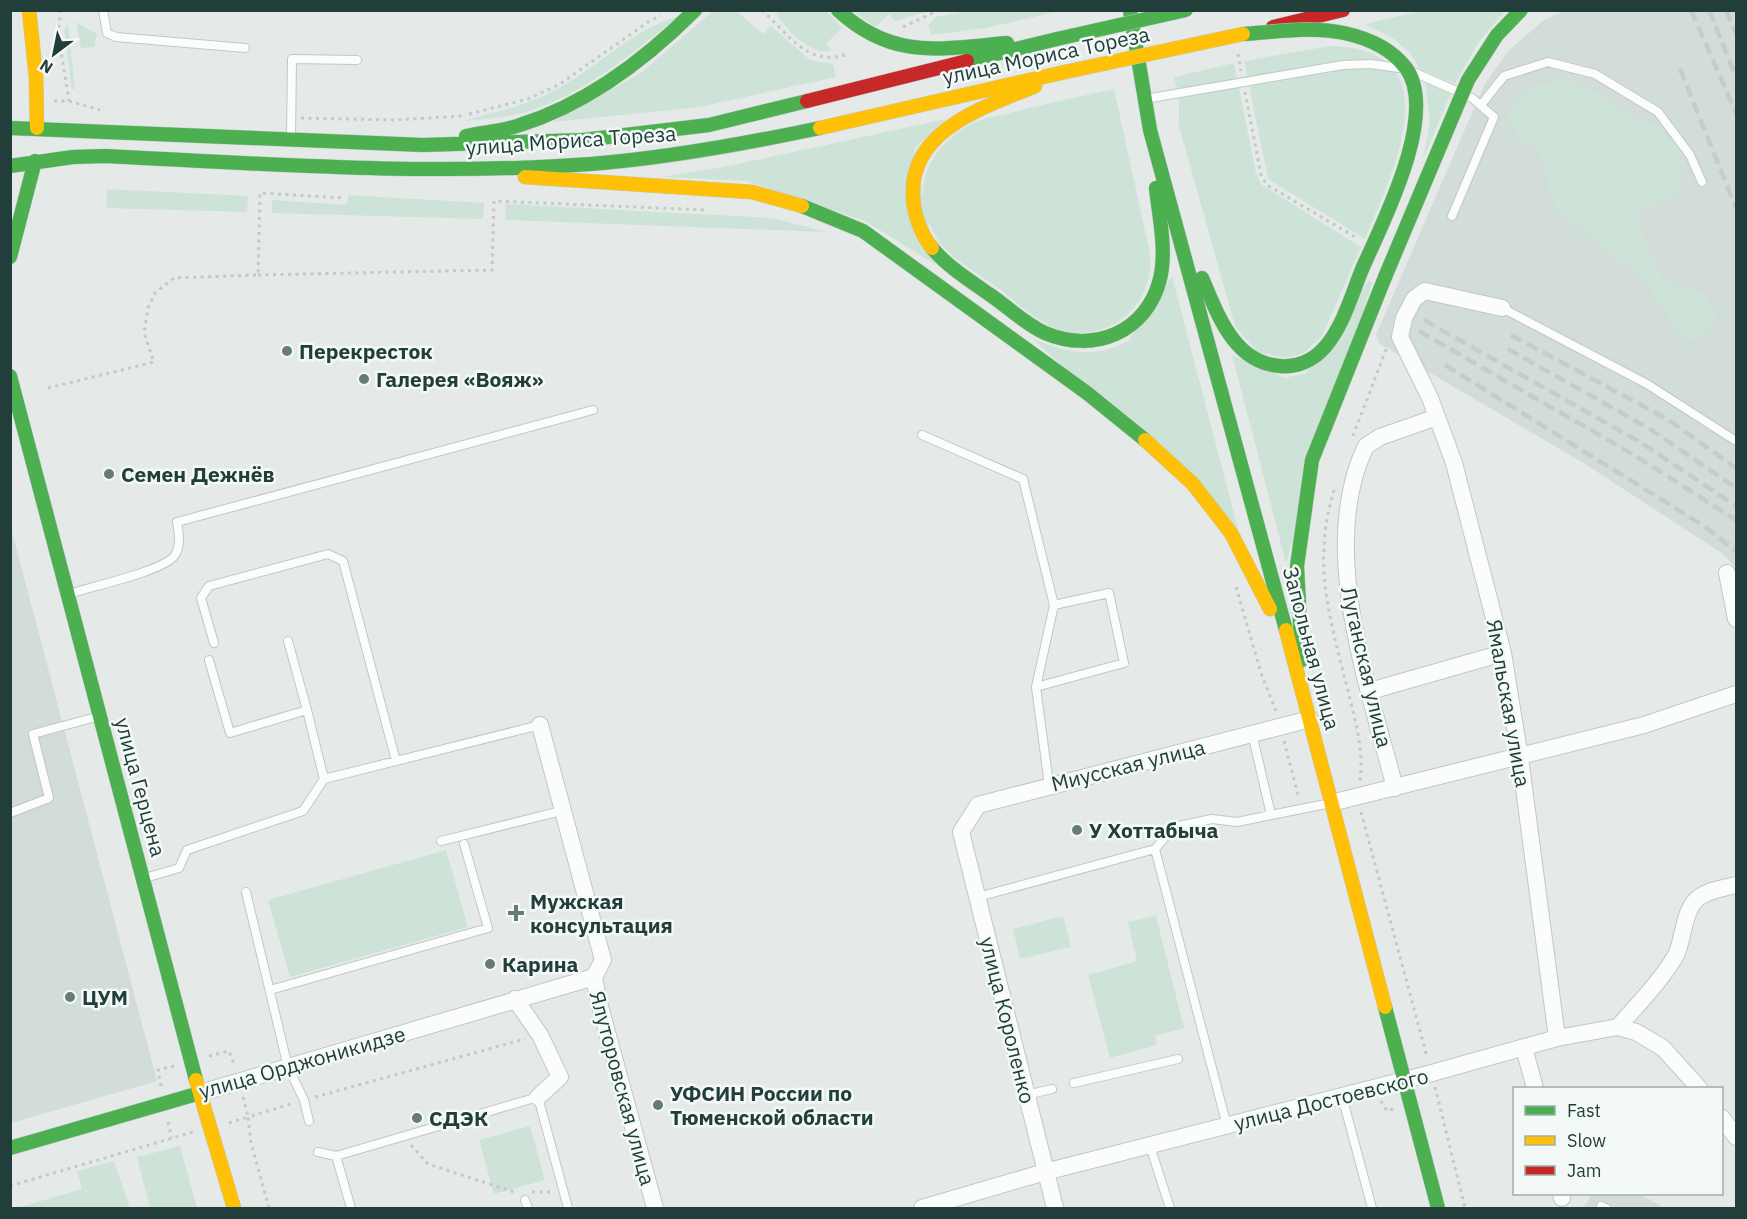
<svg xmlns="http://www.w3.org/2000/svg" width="1747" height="1219" viewBox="0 0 1747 1219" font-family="'IBM Plex Sans',sans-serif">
  <rect width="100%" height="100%" fill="#e5eae9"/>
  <!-- built -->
  <path fill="#d2dcd9" d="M1563 11H1736V568L1723 554 1582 462 1379 343 1376 335 1484 85 1508 51 1544 20Z
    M10 524 157 1081 11 1123H10Z
    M1592 1194H1639L1665 1208H1583Z"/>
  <!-- green -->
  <path fill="#cee3d7" d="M713 11H736L763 34 771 26 810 60 833 64 836 77 700 107 553 122 641 73Z
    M775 11H826L842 28 826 44 832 51C810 56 785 29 775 11Z
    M853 11H930L895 21 889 14 875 27Z
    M966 11V10L1060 11 986 28 931 35 928 25 936 17Z
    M1421 11H1505L1478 43 1455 84 1420 69 1410 53 1394 39 1365 24Z
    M679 16C632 53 579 99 519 114 501 118 482 119 464 121 498 111 534 104 564 85 602 62 637 28 679 16Z
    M76 22 97 34 94 47 81 48Z
    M68 24 75 89H72L64 29Z
    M1330 46C1456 48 1392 173 1365 239L1268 179 1244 61Z
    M1234 63 1256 173 1262 185 1361 247 1322 336 1304 353 1286 358 1257 352 1235 326 1179 126V102L1174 77Z
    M1567 80 1596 92 1636 120 1655 124 1680 150 1679 193 1642 211 1637 223 1663 280C1689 296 1705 277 1717 319L1710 332 1693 341 1680 336 1645 282 1557 210 1548 189 1545 163 1539 153 1517 136 1509 119 1513 102 1532 86Z
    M1425 81 1451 93 1423 159 1430 121Z
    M1114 89 1150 254C1154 299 1121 335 1074 333 1047 331 1021 306 1001 290 986 279 949 257 940 243 907 196 924 149 973 123 986 117 1003 115 1017 111 1049 103 1082 96 1114 89Z
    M946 119 914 149 936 265 865 221 746 181 661 177 724 167Z
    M107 189 248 196 247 212 106 208Z
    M348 195 484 203 483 219 272 213V200L347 205Z
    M506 204 772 218 827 232 505 220Z
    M1172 276 1238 529 1032 338C1066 353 1093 359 1128 341Z
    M1369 280 1372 283 1286 563 1232 355 1285 378 1306 373Z
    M446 850 468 927 290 977 268 900Z
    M1063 916 1071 947 1020 959 1013 929Z
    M1156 916 1184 1028 1155 1036 1157 1045 1110 1058 1088 975 1137 961 1128 922Z
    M530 1126 545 1180 494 1194 479 1140Z
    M180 1146 197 1208H150L137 1157Z
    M114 1161 130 1208H17L82 1189 77 1171Z"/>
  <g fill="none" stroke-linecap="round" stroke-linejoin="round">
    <defs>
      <path id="lane" d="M103 10 107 33 116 37 245 48
        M1411 71 1472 98 1494 117 1452 216
        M1145 99 1343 65 1371 64 1399 68
        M1481 105 1504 76 1548 62 1595 74 1658 112 1690 155 1702 182
        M291 137 292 59 357 60
        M1502 308 1647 384 1736 441
        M922 435 1023 479 1054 605 1036 687 1049 785
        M69 594C89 587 165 571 175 555 181 545 179 533 177 522L593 410
        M214 643 201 598 209 586 328 554 343 561 396 761
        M209 660 230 733 307 710 288 641
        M1036 687 1124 663 1109 593 1054 605
        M307 710 324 779 540 725
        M1252 733 1271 815 1331 803
        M10 813 49 798 33 734 100 716
        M441 841 565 810
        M1155 849 1227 1126
        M145 878 179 868 187 850 303 811 324 779
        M246 892 288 1067 304 1100 309 1121
        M978 897 1155 849 1174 827 1212 819 1237 822 1271 815
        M270 990 488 928 464 844
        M1074 1083 1178 1059
        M1026 1095 1052 1089
        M1342 1096 1372 1208
        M1150 1146 1170 1208
        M318 1152 336 1156 538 1097 568 1208
        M336 1156 351 1208
        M525 1200 528 1208
        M1601 1206 1606 1208"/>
      <path id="street" d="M1502 308 1425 291 1414 299 1404 318 1400 337 1430 398 1454 463 1503 653 1520 758 1557 1038
        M1727 573 1736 619
        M1370 691 1503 653
        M540 725 603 960 594 977 598 999 655 1208
        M1395 788C1369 687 1317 546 1366 446L1380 437 1437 417
        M1331 803 1644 725 1736 694
        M515 999 540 1035 560 1077 538 1097
        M1618 1027C1638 1004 1661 981 1676 955 1684 938 1683 912 1697 899 1707 890 1724 888 1736 885
        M1524 1048 1535 1088
        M200 1093 594 977
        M1722 1118 1736 1137
        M1561 1194 1562 1198
        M922 1208 1045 1172 1432 1073 1557 1038 1618 1027 1636 1032 1663 1048 1699 1088
        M1055 1208 961 832 978 805 1310 719"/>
      <path id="fast" d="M838 10C892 60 939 49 1007 43
        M1130 10 1150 130 1286 630
        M967 61 1057 39
        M10 128 423 145 583 140 709 125 807 101
        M466 136C484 132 503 131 520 125 587 104 646 59 695 10
        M10 166 73 157 105 156C267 164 429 176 591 164 668 158 744 144 820 128
        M802 206 863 231 1087 393 1145 440
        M932 248C948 267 969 280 989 294 1008 307 1025 324 1045 333 1094 354 1147 332 1160 279 1167 250 1159 217 1156 188
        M10 257 35 161
        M1202 278C1218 315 1234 363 1280 366 1297 368 1314 360 1325 347 1344 325 1352 293 1363 267
        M10 376 196 1080
        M1302 660 1297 566 1312 460 1385 277
        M1385 1007 1438 1208
        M10 1148 200 1093"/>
      <path id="slow" d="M29 10 36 77 37 128
        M820 128 1065 72
        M525 177 752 192 802 206
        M932 248C921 234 914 215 913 197 909 129 986 107 1035 86
        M1145 440 1193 484 1231 533 1270 609
        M1286 630 1385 1007
        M196 1080 234 1208"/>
      <path id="jam" d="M1273 27 1343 10
        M807 101 967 61"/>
    </defs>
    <!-- lane casing -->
    <use href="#lane" stroke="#c2c7c6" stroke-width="10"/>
    <!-- street casing -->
    <use href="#street" stroke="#c2c7c6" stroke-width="18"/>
    <!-- fast casing -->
    <use href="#fast" stroke="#c0c8c6" stroke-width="15"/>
    <!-- slow casing -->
    <use href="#slow" stroke="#c0c8c6" stroke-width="15"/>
    <!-- jam casing -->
    <use href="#jam" stroke="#c0c8c6" stroke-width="15"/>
    <!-- path -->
    <path stroke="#c1cac9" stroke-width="3" stroke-dasharray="3 4.5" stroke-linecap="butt" d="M61 10 58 32 69 101
      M762 10C788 34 807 66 845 55
      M903 27 939 10
      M1238 54 1241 71
      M1245 92 1261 175 1267 185 1357 238
      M54 101H69L100 110
      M469 114 528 99 560 84 651 20 661 16
      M301 118 393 120 462 116
      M258 275 492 270 494 201 705 210
      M48 388 154 362 144 333 148 308 155 293 174 278 258 275 260 193 345 198
      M1353 436 1387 347
      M1334 490C1311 567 1331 621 1349 695 1356 724 1364 751 1360 781
      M1236 587 1262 676 1276 711
      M1284 741 1299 799
      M1361 812 1427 1057
      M209 1056 229 1051 235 1067
      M161 1086 158 1070 174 1066
      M1435 1087 1465 1208
      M315 1097 525 1039
      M1381 1101 1387 1111 1393 1109
      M168 1122 172 1138
      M229 1123 248 1117 243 1096
      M411 1145 428 1164 517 1193
      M10 1186 193 1132
      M532 1192H553
      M269 1208 251 1143 248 1117 294 1103"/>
    <!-- lane -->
    <use href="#lane" stroke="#fbfcfc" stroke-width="8"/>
    <!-- street -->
    <use href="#street" stroke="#fbfcfc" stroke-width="16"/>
    <!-- fast -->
    <use href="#fast" stroke="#4caf50" stroke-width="14"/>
    <!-- slow -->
    <use href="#slow" stroke="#ffc107" stroke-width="14"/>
    <!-- jam -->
    <use href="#jam" stroke="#c62828" stroke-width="14"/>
    <!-- rail -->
    <path stroke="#c7cbca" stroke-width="4.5" stroke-dasharray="12 6" stroke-linecap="butt" d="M1691 10 1736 113
      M1709 10 1736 77
      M1726 10 1736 33
      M1680 69 1736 208
      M1424 320 1640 442 1736 506
      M1419 331 1634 455 1736 520
      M1511 335 1667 419 1736 468
      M1508 349 1650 429 1736 488
      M1445 365 1704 526 1736 551"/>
    <defs>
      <path id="fast-bridge" d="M1243 34C1276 32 1311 26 1344 33 1367 38 1391 48 1406 68 1439 114 1383 222 1363 267
        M1057 39 1186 10
        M1385 277 1468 80 1497 35 1521 10"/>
      <path id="slow-bridge" d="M1065 72 1243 34"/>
    </defs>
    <!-- fast-bridge casing -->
    <use href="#fast-bridge" stroke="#c0c8c6" stroke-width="15" stroke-linecap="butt"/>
    <!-- slow-bridge casing -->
    <use href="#slow-bridge" stroke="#c0c8c6" stroke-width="15" stroke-linecap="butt"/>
    <!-- fast-bridge -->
    <use href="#fast-bridge" stroke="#4caf50" stroke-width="14"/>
    <!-- slow-bridge -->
    <use href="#slow-bridge" stroke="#ffc107" stroke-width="14"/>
  </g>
  <!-- markers -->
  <g fill="#667a78" stroke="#f3f9f7" stroke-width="2">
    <circle cx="287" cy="351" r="6"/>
    <circle cx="364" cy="379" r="6"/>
    <circle cx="109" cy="474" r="6"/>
    <circle cx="1077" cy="830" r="6"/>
    <path d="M513 904h6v6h6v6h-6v6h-6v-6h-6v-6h6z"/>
    <circle cx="490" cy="964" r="6"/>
    <circle cx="70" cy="997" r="6"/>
    <circle cx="658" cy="1105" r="6"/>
    <circle cx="417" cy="1118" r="6"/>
  </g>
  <g text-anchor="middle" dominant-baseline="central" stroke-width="5" stroke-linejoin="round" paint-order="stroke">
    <!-- street labels -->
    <g font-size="21" fill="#223e3b" stroke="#f3f9f7">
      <text transform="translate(1046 55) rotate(-12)">улица Мориса Тореза</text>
      <text transform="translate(571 140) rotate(-4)">улица Мориса Тореза</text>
      <text transform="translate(1312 648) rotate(75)">Запольная улица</text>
      <text transform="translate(1367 667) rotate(77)">Луганская улица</text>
      <text transform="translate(1509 703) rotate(80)">Ямальская улица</text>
      <text transform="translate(1128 765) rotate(-14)">Миусская улица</text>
      <text transform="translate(141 787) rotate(75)">улица Герцена</text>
      <text transform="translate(1008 1020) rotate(76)">улица Короленко</text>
      <text transform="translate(302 1062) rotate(-16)">улица Орджоникидзе</text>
      <text transform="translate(623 1088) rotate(75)">Ялуторовская улица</text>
      <text transform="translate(1331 1099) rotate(-14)">улица Достоевского</text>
    </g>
    <!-- poi labels -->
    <g font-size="21" font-weight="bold" fill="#223e3b" stroke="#f3f9f7" text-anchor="start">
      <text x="299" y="351">Перекресток</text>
      <text x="376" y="379">Галерея «Вояж»</text>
      <text x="121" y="474">Семен Дежнёв</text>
      <text x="1089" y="830">У Хоттабыча</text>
      <text x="530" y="901">Мужская<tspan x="530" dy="24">консультация</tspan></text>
      <text x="502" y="964">Карина</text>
      <text x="82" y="997">ЦУМ</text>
      <text x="670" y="1093">УФСИН России по<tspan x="670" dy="24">Тюменской области</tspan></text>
      <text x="429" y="1118">СДЭК</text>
    </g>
  </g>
  <!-- border -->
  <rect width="1747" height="1219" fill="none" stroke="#223e3b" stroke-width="24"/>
  <!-- legend -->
  <rect x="1513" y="1087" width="210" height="108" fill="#f3f9f7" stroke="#9faeac" stroke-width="1.5"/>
  <rect x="1525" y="1106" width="30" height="9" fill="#4caf50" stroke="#9faeac" stroke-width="1.5"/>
  <text x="1567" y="1117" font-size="18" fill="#223e3b">Fast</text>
  <rect x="1525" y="1136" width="30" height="9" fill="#ffc107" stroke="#9faeac" stroke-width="1.5"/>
  <text x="1567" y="1147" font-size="18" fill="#223e3b">Slow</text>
  <rect x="1525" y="1166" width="30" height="9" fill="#c62828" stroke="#9faeac" stroke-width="1.5"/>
  <text x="1567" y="1177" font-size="18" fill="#223e3b">Jam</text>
  <!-- north arrow -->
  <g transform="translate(54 54) rotate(212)" stroke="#f3f9f7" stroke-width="4.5" paint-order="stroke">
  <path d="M0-4.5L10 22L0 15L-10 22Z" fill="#223e3b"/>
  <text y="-9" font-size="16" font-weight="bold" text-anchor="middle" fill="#223e3b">N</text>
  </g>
</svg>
